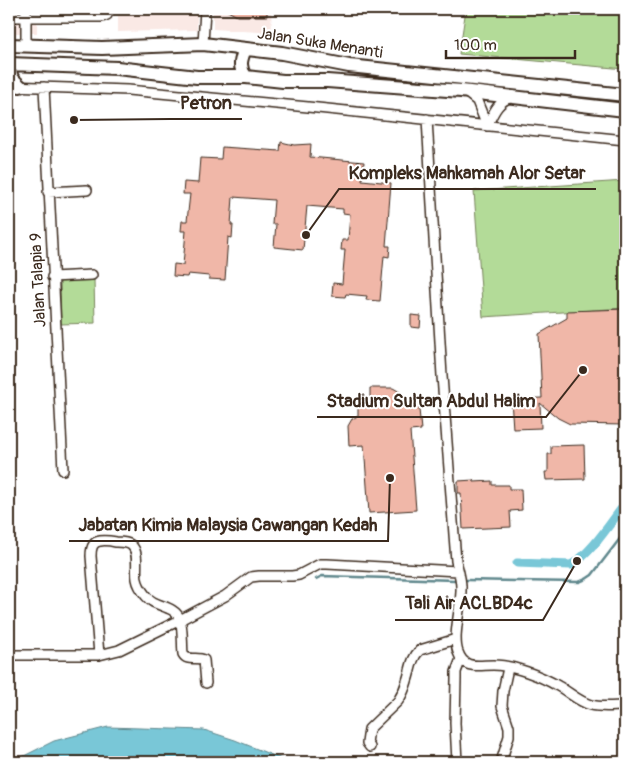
<svg xmlns="http://www.w3.org/2000/svg" width="634" height="771" viewBox="0 0 634 771" font-family="Pangolin,sans-serif">
  <rect width="100%" height="100%" fill="#fff"/>
  <filter id="ink" filterUnits="userSpaceOnUse"><feTurbulence type="fractalNoise" baseFrequency=".02" numOctaves="2"/><feDisplacementMap in="SourceGraphic" scale="10" xChannelSelector="R" yChannelSelector="G"/><feConvolveMatrix kernelMatrix="1 2 1 2 8 2 1 2 1" color-interpolation-filters="sRGB"/></filter>
  <g filter="url(#ink)">
    <!-- built -->
    <path fill="#fae9e5" d="M9 9H37V33H9Z
      M118 9H197V30L118 32Z
      M213 9H271L272 33 213 29Z"/>
    <!-- green -->
    <path fill="#b3db98" stroke="#77825b" d="M466 9H625V69L459 54Z
      M625 181V308L483 317 474 191Z
      M94 279 95 323 61 324 60 280Z"/>
    <!-- water -->
    <path fill="#79c7d7" stroke="#60888d" d="M108 727 204 730 235 740 289 762H12L54 741Z"/>
    <g fill="none" stroke-linecap="round" stroke-linejoin="round">
      <!-- stream -->
      <path stroke="#60888d" stroke-width="2.5" d="M316 579 322 576 455 580
        M466 580 579 582 586 579 592 575 625 532"/>
      <!-- canal -->
      <path stroke="#79c7d7" stroke-width="9" d="M517 563 571 565C591 554 611 522 625 504"/>
    </g>
    <!-- building -->
    <path fill="#f0b7a8" stroke="#3b2a1e" d="M224 9H267V16H237Z
      M281 142 294 145 311 144 310 157 364 162 362 180 391 183 386 246H390L389 257 384 256 380 301 366 300 367 296 346 294 345 297 332 296 333 283 342 284 345 250H341L342 240H348L350 214 343 213V209L307 206 303 250 274 247 276 224H272L274 200 233 197 231 225H233L232 238 228 237 225 280 209 279V276L188 274 187 277 173 276 174 264 183 265 186 231H181L182 221H187L190 194H183L184 182 198 183 200 158 221 159 222 147 280 151Z
      M625 309V425L570 424 558 418 540 403 541 428 513 429 511 399 542 398 539 334 567 318V311Z
      M411 315 421 316 420 328 411 327Z
      M370 388H393L400 392 403 400 418 399 421 430 410 431 416 510 369 513 364 445 349 446 348 426 352 419 358 416V404H370Z
      M584 445 585 479 546 480 545 472H548V454H551V446Z
      M474 480V482L492 481V485H509V489H521L522 510 510 511 511 527 463 529 461 493H458V481Z"/>
    <g fill="none" stroke-linecap="round" stroke-linejoin="round">
      <defs>
        <path id="minor" d="M26 9V46
          M9 17H102L107 15 109 9
          M203 44 205 9
          M9 86 128 90 308 107 625 140
          M44 87 63 470
          M467 93 477 101 487 126
          M427 119 442 376 456 561C458 569 461 578 461 587 462 605 452 636 458 652 464 670 478 665 493 665 513 665 541 676 558 686 569 692 579 702 591 705 602 708 614 706 625 706
          M487 126C493 114 497 102 511 97
          M48 192 87 190
          M52 277 92 275
          M9 655H99L119 650 180 620 225 596 251 577 259 576H292L299 575 320 564H327L420 569 458 571
          M99 655 91 556C91 549 92 542 100 541 105 540 111 541 116 542 121 542 127 542 131 545 140 552 135 569 137 579 138 585 142 591 146 596 155 608 173 604 180 619 183 627 182 645 183 654 187 662 197 656 204 660L206 683
          M370 747 367 743 369 729 398 701C402 695 405 688 407 681 411 670 411 658 420 650L456 639
          M457 762 455 723 456 679V672L461 659
          M501 762 509 736V727L502 706 503 691 508 668"/>
        <path id="secondary" d="M9 45 102 48 203 44 282 53 349 66 625 95
          M245 49C241 59 238 67 246 77
          M9 64 117 68 197 77H246L283 81H327L461 91 625 110
          M10 64C10 77 11 78 20 86"/>
      </defs>
      <!-- minor casing -->
      <use href="#minor" stroke="#3b2a1e" stroke-width="12"/>
      <!-- secondary casing -->
      <use href="#secondary" stroke="#3b2a1e" stroke-width="16"/>
      <!-- minor -->
      <use href="#minor" stroke="#fff" stroke-width="9"/>
      <!-- secondary -->
      <use href="#secondary" stroke="#fff" stroke-width="12"/>
    </g>
  </g>
  <g text-anchor="middle" dominant-baseline="central" stroke-width="4" stroke-linejoin="round" paint-order="stroke">
    <!-- street labels -->
    <g font-size="16" fill="#3b2a1e" stroke="#fff">
      <text transform="translate(320 43) rotate(9)">Jalan Suka Menanti</text>
      <text transform="translate(38 280) rotate(-93)">Jalan Talapia 9</text>
    </g>
  </g>
  <!-- callouts -->
  <path fill="none" stroke="#3b2a1e" stroke-width="2" d="M74 120L170 119H242M306 235L339 189H596M583 370L546 417H317M390 478L388 541H69M577 561L543 620H395"/>
  <g fill="#3b2a1e" stroke="#fff" stroke-width="2">
    <circle cx="74" cy="120" r="5"/>
    <circle cx="306" cy="235" r="5"/>
    <circle cx="583" cy="370" r="5"/>
    <circle cx="390" cy="478" r="5"/>
    <circle cx="577" cy="561" r="5"/>
  </g>
  <g font-size="18" text-anchor="middle" font-weight="bold" fill="#3b2a1e" stroke="#fff" stroke-width="4" stroke-linejoin="round" paint-order="stroke">
    <text x="206" y="109">Petron</text>
    <text x="467" y="179">Kompleks Mahkamah Alor Setar</text>
    <text x="431" y="407">Stadium Sultan Abdul Halim</text>
    <text x="228" y="531">Jabatan Kimia Malaysia Cawangan Kedah</text>
    <text x="469" y="609">Tali Air ACLBD4c</text>
  </g>
  <!-- margin -->
  <rect width="634" height="771" fill="none" stroke="#fff" stroke-width="30"/>
  <rect x="15" y="15" width="604" height="741" fill="none" stroke="#3b2a1e" stroke-width="2" filter="url(#ink)"/>
  <!-- scale -->
  <path d="M446 50v8h129v-8" fill="none" stroke="#3b2a1e" stroke-width="2.5"/>
  <text x="454" y="50" font-size="15" fill="#3b2a1e" stroke="#ffffff" stroke-width="4" paint-order="stroke">100 m</text>
</svg>
